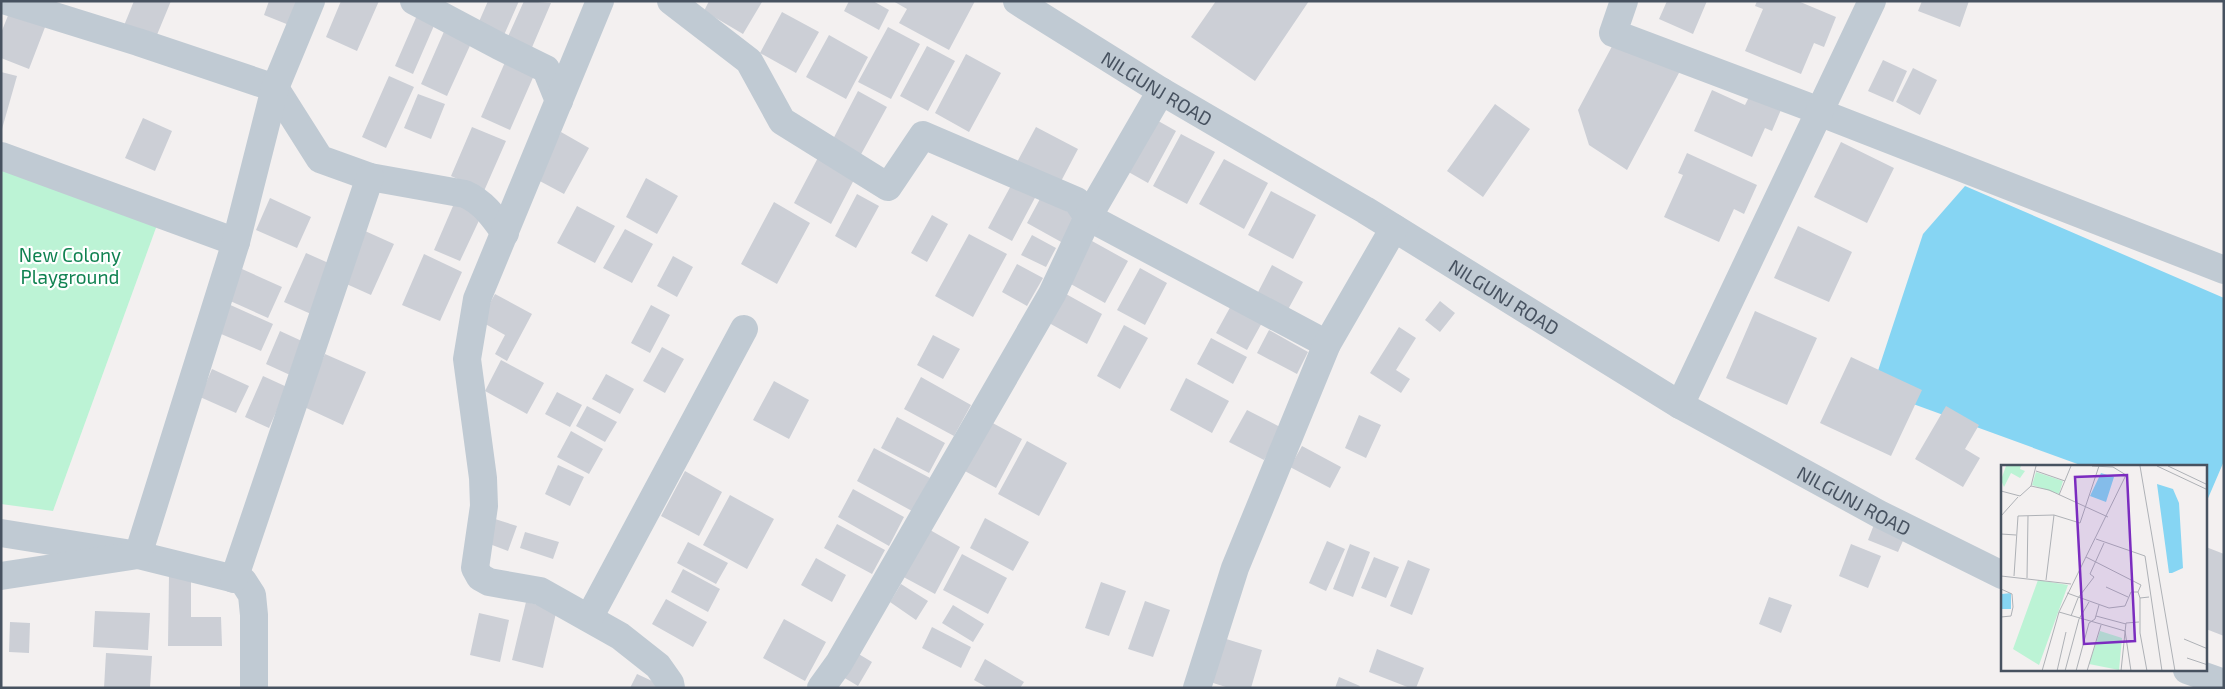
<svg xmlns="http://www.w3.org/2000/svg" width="2225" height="689" viewBox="0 0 2225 689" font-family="'Exo 2',sans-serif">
  <rect width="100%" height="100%" fill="#f3f0f0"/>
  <!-- green -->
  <path fill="#bcf3d5" d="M1 166 157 225 53 511 1 504Z"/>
  <!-- water -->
  <path fill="#86d5f3" d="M1965 186 2224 298V461L2206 503V467L2083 466 1872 389 1923 234Z"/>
  <!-- building -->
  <path fill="#cccfd6" d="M134 1H171L154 42 123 28Z
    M269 1H303L294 27 264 15Z
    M341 1H379L357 51 326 37Z
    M488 1H519L504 35 478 24Z
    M524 1 551 3 530 52 506 41Z
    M709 1H760L762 2 743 34 704 11Z
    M849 1H873L889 10 879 30 844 11Z
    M893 1H975L949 50 899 23 907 9Z
    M1216 1H1309L1255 81 1191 37Z
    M1667 1H1707L1693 34 1659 19Z
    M1757 1H1798L1836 17 1824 47 1814 43 1801 74 1745 51 1763 9 1755 6Z
    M1922 1H1969L1960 27 1918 11Z
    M11 8 47 22 29 69 1 58V33Z
    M782 12 819 32 796 73 760 53Z
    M418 13 436 21 413 74 395 66Z
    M446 27 473 39 447 96 421 84Z
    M888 27 920 44 891 99 858 82Z
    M829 35 868 57 846 99 806 77Z
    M1617 37 1680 71 1627 170 1589 145 1578 110Z
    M927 46 955 61 928 111 900 96Z
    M966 54 1001 73 969 132 935 113Z
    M506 60 535 73 510 130 481 117Z
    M1883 60 1907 71 1893 102 1868 91Z
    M1913 68 1937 80 1920 115 1896 102Z
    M1 72 17 76 2 129H1Z
    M389 76 414 87 386 148 362 137Z
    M1712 90 1745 105 1752 91 1783 105 1772 131 1765 128 1752 157 1694 131Z
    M858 91 887 107 859 158 831 143Z
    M418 94 445 104 431 139 404 128Z
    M1495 104 1530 129 1483 197 1447 171Z
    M143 118 172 131 155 171 125 158Z
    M1153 118 1176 131 1148 183 1125 170Z
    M472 127 506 141 484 191 451 176Z
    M1036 127 1078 149 1058 187 1016 164Z
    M561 132 589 148 564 194 536 179Z
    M1181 134 1215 152 1187 204 1153 186Z
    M1841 142 1894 168 1867 223 1814 197Z
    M821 152 858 172 831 224 794 203Z
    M1687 153 1757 185 1744 214 1734 209 1719 242 1664 217 1683 175 1678 173Z
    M1224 159 1268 183 1244 229 1199 204Z
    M646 178 678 196 657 234 626 217Z
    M1014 180 1037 194 1012 241 988 228Z
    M1271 191 1316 215 1293 259 1248 235Z
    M857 194 879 206 856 248 835 236Z
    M1041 197 1077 217 1063 243 1027 223Z
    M270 198 311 217 297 248 256 230Z
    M456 199 483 212 460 261 434 250Z
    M774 202 810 223 777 284 741 264Z
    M577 206 615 226 595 263 557 243Z
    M932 215 948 224 927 262 911 253Z
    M1798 226 1852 252 1829 302 1774 278Z
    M625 229 653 244 632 283 603 268Z
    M365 231 394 244 371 295 342 282Z
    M969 234 1007 254 973 317 935 296Z
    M1032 235 1056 248 1046 267 1021 255Z
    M1092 241 1128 261 1105 303 1069 283Z
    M306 253 333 265 311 314 284 302Z
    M424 254 462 272 440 321 402 305Z
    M673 256 693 267 677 297 657 286Z
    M1017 264 1043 278 1027 306 1002 292Z
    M1272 265 1303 282 1285 315 1255 298Z
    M1140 268 1167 283 1145 325 1117 310Z
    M242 269 282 287 268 318 228 300Z
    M495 294 532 314 507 361 495 354 505 335 480 321Z
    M1066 294 1102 314 1087 344 1049 323Z
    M1440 301 1455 313 1440 332 1425 320Z
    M1233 302 1264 319 1247 350 1216 333Z
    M226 303 273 324 261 351 214 331Z
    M651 305 670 315 650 353 631 343Z
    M1755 311 1817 338 1787 405 1726 378Z
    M1124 325 1148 338 1120 389 1097 376Z
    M1399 327 1416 338 1396 370 1410 379 1401 393 1370 373Z
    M1269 330 1308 352 1297 374 1257 353Z
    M280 331 304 342 290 375 266 364Z
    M933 335 960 349 943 379 917 365Z
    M1211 338 1247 357 1233 384 1197 364Z
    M662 347 684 359 665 393 643 381Z
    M325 354 366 372 343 425 302 406Z
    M1851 357 1922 390 1891 456 1820 423Z
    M501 360 544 383 527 414 485 391Z
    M212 369 249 386 236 413 200 397Z
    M606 374 634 389 620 414 592 399Z
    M263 376 287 387 269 428 245 417Z
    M921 377 971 405 954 436 904 409Z
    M1186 378 1229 401 1212 433 1170 410Z
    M774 381 809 400 789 439 753 420Z
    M557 392 582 405 570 427 545 414Z
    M587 406 617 422 605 442 576 426Z
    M1946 406 1979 425 1965 449 1980 458 1963 487 1915 459Z
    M1247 410 1282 428 1264 460 1229 442Z
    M1359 415 1381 425 1366 458 1345 448Z
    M897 417 945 443 929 473 881 448Z
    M989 421 1022 439 996 488 963 470Z
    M571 431 603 449 589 474 557 457Z
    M1027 441 1067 463 1039 516 998 494Z
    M1302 446 1341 467 1330 488 1290 467Z
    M874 448 930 478 912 511 857 481Z
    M558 465 584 477 570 506 545 494Z
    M685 471 722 492 699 536 661 516Z
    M853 489 904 517 889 546 838 517Z
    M730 495 774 519 747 569 703 545Z
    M985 518 1029 542 1013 571 970 548Z
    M495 519 517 526 508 551 487 543Z
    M1875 522 1906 534 1898 552 1868 540Z
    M837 524 885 550 872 574 824 548Z
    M923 526 960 547 935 594 898 574Z
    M525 532 559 542 553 559 520 548Z
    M1327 541 1345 549 1326 591 1309 583Z
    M688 542 728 563 716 584 677 563Z
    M1350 544 1370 552 1353 597 1333 589Z
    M1851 544 1881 556 1868 588 1839 576Z
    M2206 547 2224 554V636L2206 629Z
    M962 554 1007 578 988 614 943 590Z
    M1374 557 1399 567 1386 598 1361 588Z
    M816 558 846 575 832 602 801 585Z
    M1408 560 1430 569 1412 615 1390 606Z
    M683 569 720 589 708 612 671 592Z
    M169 575H191V617H221L222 646H168Z
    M1101 582 1126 591 1109 636 1085 628Z
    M901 584 928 601 916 620 890 602Z
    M1769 597 1792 605 1781 633 1759 624Z
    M666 599 707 622 693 647 652 624Z
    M1145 601 1170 610 1153 657 1128 649Z
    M526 602 557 609 543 668 512 660Z
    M953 605 984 624 973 642 942 623Z
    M95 611 150 613 148 650 93 647Z
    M479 613 509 620 500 662 470 655Z
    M784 619 826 642 805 681 763 658Z
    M10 622 30 623 29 653 9 652Z
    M932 627 971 647 961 668 922 648Z
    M1223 638 1262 650 1251 688H1229L1210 682Z
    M1377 649 1424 668 1416 688H1410L1369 672Z
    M106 653 152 656 150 688H104Z
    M857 653 872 662 858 686 843 677Z
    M985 659 1024 682 1020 688H988L974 680Z
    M637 674 663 686V688H630Z
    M1339 677 1360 686 1359 688H1335Z"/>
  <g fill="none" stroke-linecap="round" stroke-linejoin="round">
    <!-- minor -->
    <g stroke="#c0cad3" stroke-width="28">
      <path d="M6 1 138 42 275 88 320 159 370 177 465 194C483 202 493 216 505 233"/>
      <path d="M414 1 499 46 546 69 559 101"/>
      <path d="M600 1 477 299 467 359 483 478 484 506 475 568 480 577 489 582 540 591 620 636 658 666 670 683 671 688"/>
      <path d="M671 1 749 61 782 121 888 187 923 135 1077 201 1088 217 1327 344"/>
      <path id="s1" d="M1017 1 1161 91 1365 210 1680 405 1879 514 2002 575"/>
      <path d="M1624 1 1613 33 1820 111 1821 113 2224 270"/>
      <path d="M1 156 236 242"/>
      <path d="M1680 405 1872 1"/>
      <path d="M1 533 138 555 243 581 252 595 254 615V688"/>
      <path d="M1 576 138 555 236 242 275 88 311 1"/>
      <path d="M234 579 370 177"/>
      <path d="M589 618 744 329"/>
      <path d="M2187 670 2224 683"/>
      <path d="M821 688 839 663 1052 294 1088 217 1161 91"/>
      <path d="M1197 688 1235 568 1327 344 1394 228"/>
    </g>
  </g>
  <g text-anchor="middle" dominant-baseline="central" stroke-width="4.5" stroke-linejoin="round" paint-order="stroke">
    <!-- street labels -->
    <g font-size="19" fill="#475260" stroke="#fff">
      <text stroke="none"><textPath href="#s1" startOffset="165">NILGUNJ ROAD</textPath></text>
      <text stroke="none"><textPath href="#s1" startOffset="570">NILGUNJ ROAD</textPath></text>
      <text stroke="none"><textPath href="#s1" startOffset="975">NILGUNJ ROAD</textPath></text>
    </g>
    <!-- park labels -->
    <g font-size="19" fill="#108251" stroke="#fff">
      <text x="70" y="254">New Colony<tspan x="70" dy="22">Playground</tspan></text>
    </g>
  </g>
  <!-- overview -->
  <g transform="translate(2001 465)">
    <rect width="206" height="206" fill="#f3f0f0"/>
    <path d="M5 1H20L19 4 24 6 19 13 10 8 3 22 0 15ZM35 7 62 16 58 29 31 20ZM37 115 67 120 38 200 12 184ZM99 166 121 173 118 205 88 199Z" fill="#bcf3d5"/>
    <path d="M100 8 113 12 105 37 89 31ZM156 19 172 24 178 38 182 103 171 108H168ZM10 128V144H0L1 129Z" fill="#86d5f3"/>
    <path fill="none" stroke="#aeb1b6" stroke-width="1" d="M139 1 174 206M156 1 207 25M167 1 207 20M35 6 64 16M30 21 48 25 107 52M0 26 19 31 30 21 35 1M58 30 70 1M0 51 17 32M0 69 15 70M95 74 144 91 161 206M85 92 140 120 137 127 139 133M0 111 70 119M13 111 17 51 53 50 79 58 98 1M26 113 27 51M45 115 53 50M105 122 127 132M0 124 11 129 12 142 10 151 0 152M66 128 108 143 124 141 130 127H137M58 147 124 166 130 206M70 151 77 133 93 112 89 109 103 78M95 151 125 159M183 174 207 184M186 193 207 200M41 206 58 147 125 10 112 2 91 1M56 206 65 167M64 206 78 154 88 137M75 206 88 158 94 154 98 140M86 206 100 160M120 206 125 158 138 157M146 206 139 168V133L148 132"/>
    <path fill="#7b2cbf" fill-opacity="0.15" stroke="#7b2cbf" stroke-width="2.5" d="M126 10 134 176 83 179 74 12Z"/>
    <rect width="206" height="206" fill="none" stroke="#475260" stroke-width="2.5"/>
  </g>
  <!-- border -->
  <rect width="2225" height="689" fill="none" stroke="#475260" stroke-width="5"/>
</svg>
